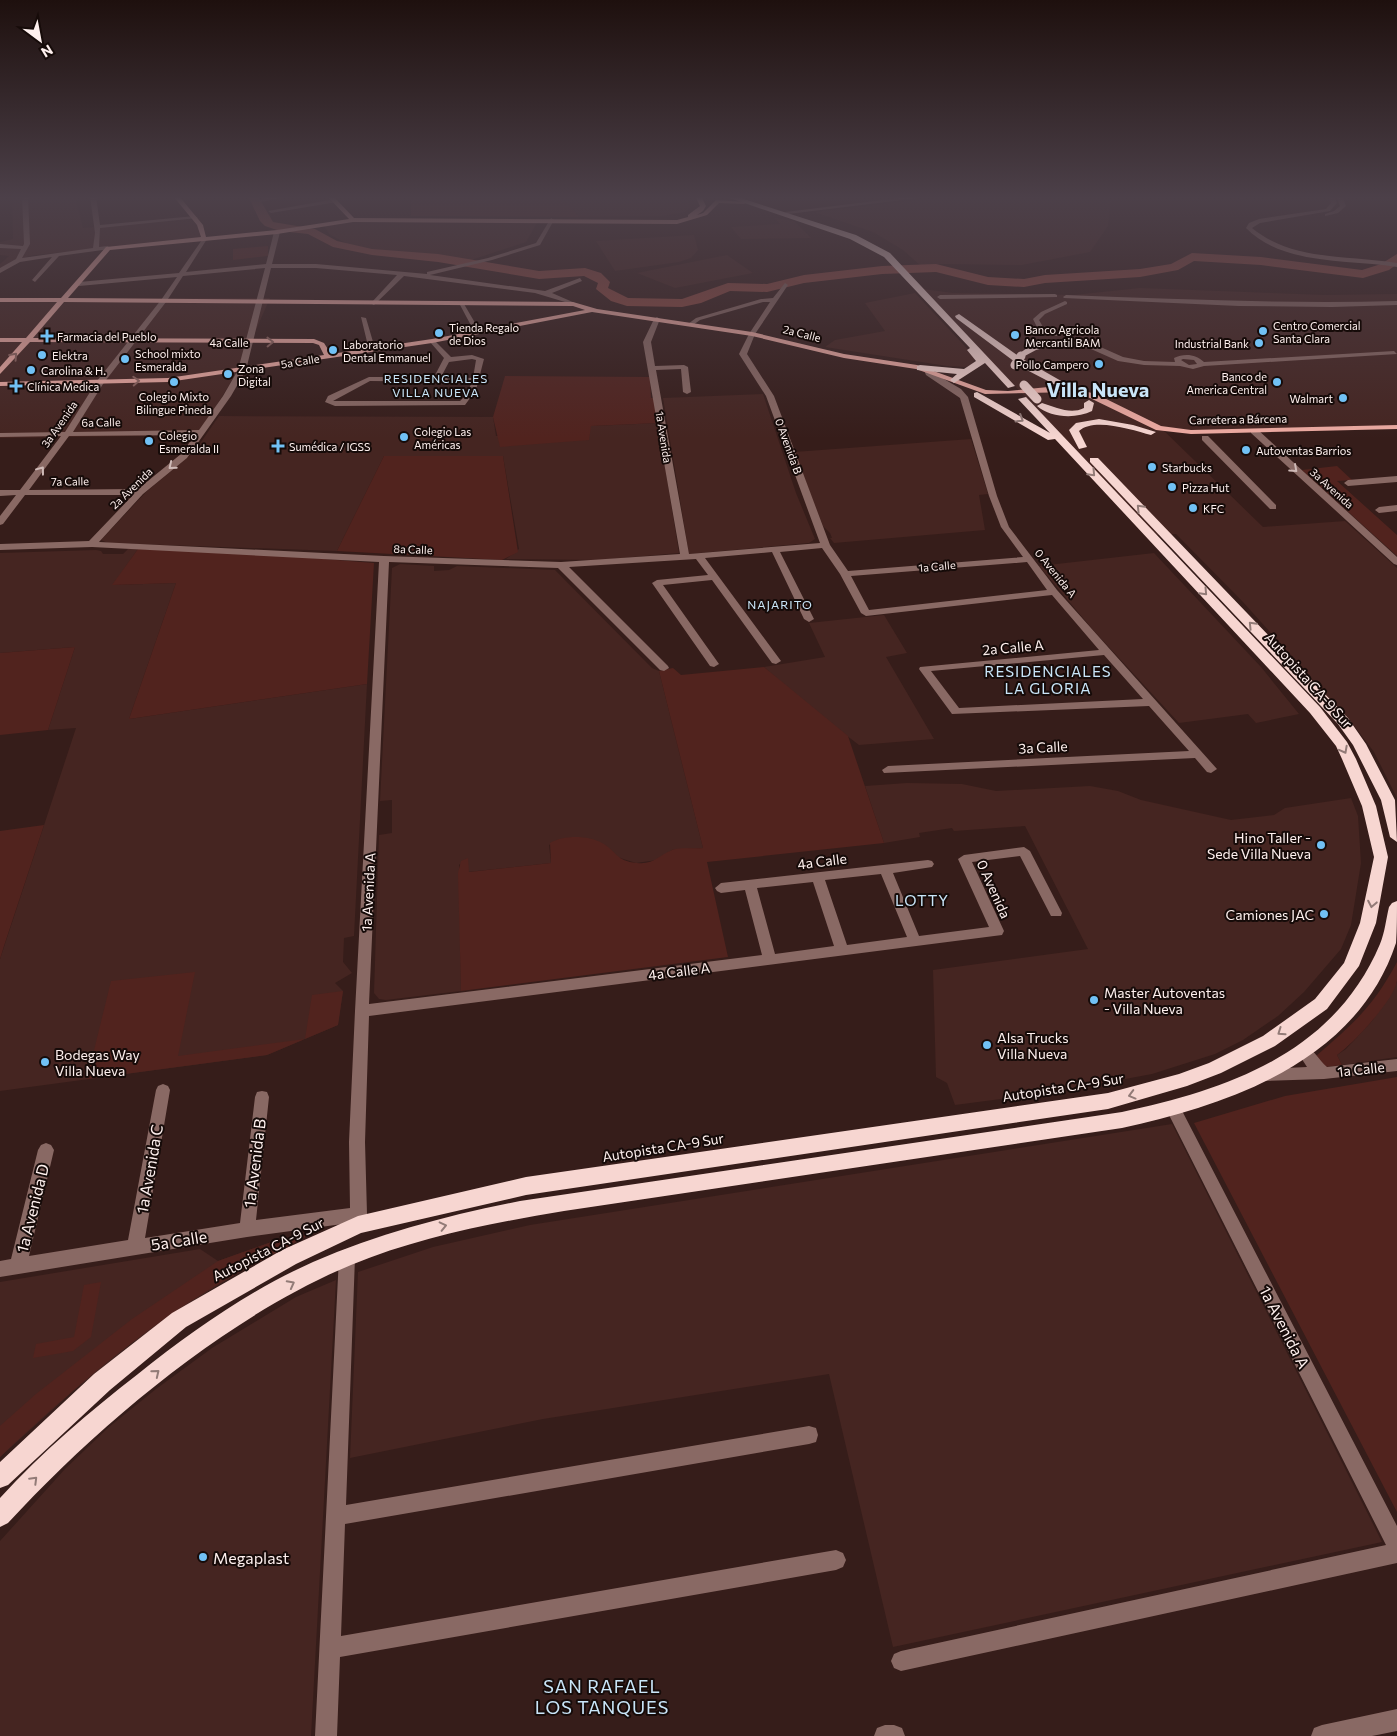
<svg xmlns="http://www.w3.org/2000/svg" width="1397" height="1736" viewBox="0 0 1397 1736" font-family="Commissioner,sans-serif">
  <rect width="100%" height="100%" fill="#361d1a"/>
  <!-- built -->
  <path fill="#452521" d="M12 196H75L83 228 200 218 202 237 209 238 35 255 22 258 0 271V264L9 256 0 255V242L13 239Z
    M559 196H686L691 207 685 212 662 216 579 217Z
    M954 196H1106L1111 202 1108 226 1090 252 1022 265 943 264 921 266 903 250 873 232 814 212Z
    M775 218 794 221 811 238 741 239 731 227 780 224Z
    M345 221H538L526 242 465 262 392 256 353 247 329 234 323 224Z
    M694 235 698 250 691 258 679 262 615 271 596 241Z
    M727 255 753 273 675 288 637 273Z
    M1140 288 1324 295 1397 294V425L1194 431 1159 426 1263 527 1345 521 1397 568V798L1374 752 1355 727 1243 602 1176 534 1156 535 923 289 953 293 1074 295Z
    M915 293 976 358 971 365 965 367 947 366 825 347 835 340 885 331 865 303Z
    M0 298H270L238 371 198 435 0 438Z
    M763 394 796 493 815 539 809 543 689 554 663 398Z
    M219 416 493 417 496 436 591 426 658 423 679 553 599 560 506 559 519 549 503 456H384L337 551 108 543 101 540 146 492 194 452Z
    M971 439 988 494 979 495 985 530 834 543 830 538H832L830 533 823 526 794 452Z
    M128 549H138L113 585 176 583 129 719 367 684 354 936 344 938 343 962 352 973 335 983 343 991 338 1025 267 1055 0 1091V959L76 728 48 730 75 647 0 653V553L96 550 101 551 103 554H123Z
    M1154 553 1261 667 1299 714 1256 723 1248 714 1179 723 1094 631 1039 566Z
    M400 564 434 566V571L449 570 457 566 555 570 652 668 659 671 703 848 672 850 657 860 636 863 617 857 607 847 560 839 549 845 551 863 468 872 459 864 461 991 386 1000 379 999 374 993 379 835 392 833V800L380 801 392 568Z
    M884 615 907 653 886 657 934 739 859 745 813 710 764 667 825 657 809 623Z
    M907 783 962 784 996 791 1090 786 1118 791 1141 800 1231 820 1274 815 1285 808 1351 798 1358 816 1361 863 1351 925 1341 949 1304 992 1278 1016 1243 1040 1215 1054 1152 1074 1061 1091 955 1105 947 1083 936 1077 933 970 1088 949 1025 826 954 831 952 828 919 833 920 837 884 843 865 786Z
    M1397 982V1057L1342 1065 1337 1055 1346 1049 1372 1021Z
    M1172 1124 1382 1542 893 1647 829 1374 543 1419 350 1458 358 1272 433 1247 530 1225Z
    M313 1233 249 1266 191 1302 131 1344 72 1392 0 1457V1282L200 1249 218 1261 277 1240Z
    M336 1280 311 1736H0V1541L65 1469 109 1427 156 1389 212 1348 296 1297Z"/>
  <!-- green -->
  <path fill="#51231e" d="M411 196H559L579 217 411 216Z
    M268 246V256L233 260V249Z
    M505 376 650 377 651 398H655L658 423 591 426 589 440 500 447 493 417Z
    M384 456H503L518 552 502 560 337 551Z
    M1337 466 1352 480 1337 481 1397 535V556L1302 470Z
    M138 549 262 554 374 563 367 684 129 719 176 583 112 585Z
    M75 647 48 730 0 735V653Z
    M764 667 848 736 884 843 707 862 728 957 461 991 458 873 461 861 468 858 469 872 551 863 550 843C563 835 588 835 602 843 617 851 615 861 637 863 654 865 659 855 672 850 681 847 694 849 703 848L659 671 673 668 681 675Z
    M44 825 4 946 0 959V831Z
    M1397 962C1397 968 1397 975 1397 981 1394 1000 1353 1044 1337 1055L1342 1065 1325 1067 1316 1056C1353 1024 1373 1007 1397 962Z
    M195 972 178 1056 305 1039 312 995 343 991 338 1025 267 1055 87 1079 111 981Z
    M1397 1077V1512L1194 1123 1285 1096Z
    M313 1233C272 1255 230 1276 191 1301 122 1346 59 1401 0 1457V1426L36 1394 132 1319 218 1261 277 1240Z
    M101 1282 91 1337 73 1351 33 1358 36 1344 74 1337 84 1285Z"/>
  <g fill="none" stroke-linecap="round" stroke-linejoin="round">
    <!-- river -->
    <path fill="#8d4940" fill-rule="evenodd" d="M248 196H258L273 222 315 229 337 241 372 249 438 254 539 271 585 268 601 273 610 282 608 288 628 298 682 299 728 283 767 284 804 275 882 266 936 264 988 277 1024 279 1045 275 1140 269 1171 264 1192 253 1261 257 1362 270 1381 264 1397 254V264L1389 270 1363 278 1261 265 1194 261 1178 270 1140 277 1045 283 1024 287 988 285 936 272 882 274 804 283 767 292 730 291 701 303 682 307 627 306 611 301 596 289 598 283 584 276 539 279 438 262 372 255 333 247 308 234 280 231 265 226 260 221Z"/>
    <!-- minor -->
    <path fill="#896964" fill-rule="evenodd" d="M22 196H28L30 244 22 258 93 248 95 233 90 196H96L100 225 195 216 198 218 100 228 99 247 108 246 110 249 59 256 35 282 32 280 52 257 20 262 0 273V268L16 259 21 249 0 248V244L23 246 24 244Z
      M276 196H292L260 202 257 200Z
      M916 196H935L788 214 785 212Z
      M1231 196H1245L1246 197 1243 199Z
      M1328 196H1334L1337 203 1330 211 1260 223 1252 228C1292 261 1348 255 1397 263V267C1349 259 1283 266 1246 228L1249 223 1259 219 1326 209 1331 203Z
      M1336 196H1342L1346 206 1338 213 1325 216V214L1334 211 1340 206Z
      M335 199 337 202 271 213 268 211Z
      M551 218 554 220 540 245 492 260 430 275 545 291 580 278 582 281 552 293 575 303V305L535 293 404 276 374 305 372 304V302L397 275 316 268H271L246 370 231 396 187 458 143 494 99 542 384 556 561 562 680 554 643 342 654 319 657 317 660 319 651 342 655 366 684 365 688 367 691 392 687 394 683 392 681 369 656 370 689 554 820 543 766 396 739 354 749 334 770 302H763L700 320 693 325 688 324 696 318 761 299 773 298 785 283 788 285 755 334 747 354 774 396 830 545 848 571 1023 557 1001 527 989 496 960 398 926 375 924 370 931 368 932 372 961 389 968 397 997 496 1009 527 1057 590 1217 769 1211 773 1207 772 1195 758 884 773 882 770 888 766 1189 751 1149 706 952 714 919 669 920 667 1099 650 1052 595 866 616 861 613 840 574 822 548 780 552 814 619 809 622 804 619 772 552 705 558 781 661 776 664 772 663 712 580 663 585 719 664 714 667 710 666 652 583 657 580 708 575 696 559 569 567 668 666 669 668 664 671 660 670 558 568 389 562 369 1004 762 955 745 890 721 893 717 891 715 888 721 883 928 860 932 861 934 864 932 867 893 873 919 936 989 927 958 859 964 855 1024 847 1030 851 1062 913 1061 916H1051L1020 856 972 862 1004 931 1002 935 369 1016 365 1142 367 1214 364 1230 358 1233 352 1230 350 1223 247 1237 0 1277V1261L11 1259 38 1150 41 1145 46 1143 51 1145 54 1150 29 1256 128 1240 156 1090 158 1086 163 1084 168 1086 170 1090 145 1238 240 1223 255 1097 257 1092 262 1091 267 1092 269 1097 256 1220 350 1208 349 1142 355 1011 379 562 92 547 0 550V544L89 541 133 495H25L3 524 0 525V516L16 495 0 496V490H20L61 436 0 437V433L65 432 97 381 161 300 177 277 79 286 76 284 79 282 179 273 204 237 207 239 186 272 266 264 274 232 277 230 280 232 272 264H316L427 274V272L488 258 536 243ZM265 268 238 370 223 396 199 430 73 432 103 384 166 302 183 276ZM195 435 181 454 138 489 29 490 69 436ZM1027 562 1047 590 869 610 851 576ZM1104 655 1143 699 959 708 931 671ZM881 874 907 937 847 945 825 880ZM813 882 834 946 775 954 757 888Z
      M1055 294 1057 295V297L940 299 937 297 940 295Z
      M1066 295C1176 299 1286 304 1397 301V305L1332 307 1239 306 1064 298 1063 297Z
      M1065 301 1067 302V304L1045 314 1039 320 1043 327 1058 334V336H1054L1038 329 1033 319 1041 312Z
      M459 303 464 304 481 333 480 334 475 333Z
      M361 317 366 318 376 352 369 350Z
      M430 340H434L451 357 472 355 484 359 476 390 465 405 335 406 325 402 328 396 369 377H434L444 358 430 342ZM472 359 476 360 473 378 441 377 449 362ZM370 381 472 382 466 395 460 401H333Z
      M1064 340 1096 345 1123 357 1144 361 1175 362 1174 358C1184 353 1196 354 1204 362L1394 351 1397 354 1204 366 1193 369 1180 366 1144 365 1118 361 1091 349 1062 343V341ZM1183 359 1194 360 1197 364 1189 365 1181 360Z
      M1251 429H1257L1397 557V565L1394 564 1251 433Z
      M1202 436H1208L1276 505V509H1270L1202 440Z
      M1397 476V482L1348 486 1344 483 1348 480Z
      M1397 505V511L1379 513 1375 510 1379 507Z
      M1303 1044C1312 1047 1319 1060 1327 1067L1397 1059V1071L1324 1079 1264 1081 1259 1079 1257 1075 1259 1071 1264 1069 1307 1067 1296 1050 1298 1046Z
      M1173 1102 1178 1103 1397 1526V1563L901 1671 894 1668 891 1661 894 1654 901 1651 1386 1545 1168 1113 1166 1108 1168 1103Z
      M347 1249 353 1251 355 1257 346 1505 809 1426 816 1428 818 1435 816 1442 809 1444 345 1524 341 1636 836 1550 843 1553 846 1560 843 1567 836 1570 340 1657 337 1736H315L339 1257 341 1251Z
      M1397 1709V1731L1372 1736H1311L1314 1728 1322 1725Z
      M885 1725H894L902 1728 905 1736H874L877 1728Z"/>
    <!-- major -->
    <path fill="#efaca3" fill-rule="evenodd" d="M173 196H179L203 225 206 237 277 230 349 219 327 196H333L354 218 677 220 688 217V215L700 206 695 196H701L706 206 703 211 697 215 703 213 716 200 747 202 744 204 719 203 707 215 677 224 353 222 277 234 110 250 68 298 573 302 597 309 752 332 844 354 917 365 986 390 1008 391 1048 387 1072 388 1096 394 1161 426 1191 430 1397 425V429L1191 434 1156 430 1090 398 1072 392 985 394 916 369 844 358 752 336 592 312 432 343 168 382 0 386V382L168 378 324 355 319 345 313 343 30 342 0 374V367L22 342H0V338H26L57 302H0V298H61L106 247 201 237 197 225ZM64 302 573 306 585 310 432 339 331 354 324 343 314 339 33 338Z"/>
    <!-- highway -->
    <path fill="#f7d6d1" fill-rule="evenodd" d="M724 196H734L856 235 890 253 1015 386 1008 388 985 363 954 383 950 380 957 374 917 370V366L920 365 964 369 976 361 967 350 970 348 884 257 850 239Z
      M959 314 1017 355 1030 346 1055 341V345L1036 350 1021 358 1077 390 1069 392 1023 368 956 318 955 316Z
      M977 392 1050 433 1018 399 1026 397 1320 707 1347 742 1356 759 1376 806 1388 857 1376 923 1359 966 1327 1009 1275 1046 1221 1073 1187 1086 1108 1109 526 1195 361 1233 296 1264 186 1327 110 1390 8 1485 0 1488V1462L94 1374 172 1313 282 1250 358 1216 526 1177 1108 1093 1179 1074 1209 1063 1263 1036 1315 999 1344 963 1360 923 1374 857 1362 806 1342 759 1336 746 1310 713 1055 439 1048 440 974 397V393Z
      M1089 400 1094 403 1092 411C1076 419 1051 418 1037 406L1042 403C1056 407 1070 415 1084 408V403Z
      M1099 419 1133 425 1156 432 1151 435C1133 430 1094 417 1079 431L1087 447 1079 449 1069 430 1076 423Z
      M1090 458H1098L1348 718 1366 744 1395 800 1397 842 1390 837 1381 800 1353 745 1338 724 1090 462Z
      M1397 901C1397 914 1397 931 1396 943 1357 1061 1231 1104 1122 1128L564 1211C492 1223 419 1237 351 1265 228 1316 98 1425 8 1523L0 1527V1498C42 1452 89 1412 138 1374 192 1331 250 1290 313 1262 380 1233 449 1215 520 1201L1122 1112C1229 1089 1334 1053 1380 944 1385 932 1386 919 1389 907L1392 903Z"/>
    <!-- highway-bridge -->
    <path stroke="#f7d6d1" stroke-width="9" d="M1015 365 1021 356
      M1024 385 1037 399"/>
  </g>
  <!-- one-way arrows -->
  <defs><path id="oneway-chevron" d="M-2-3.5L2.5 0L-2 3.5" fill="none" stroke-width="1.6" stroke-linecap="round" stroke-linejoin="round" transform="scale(1.25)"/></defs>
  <g stroke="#8d645e">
    <use href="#oneway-chevron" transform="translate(270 342) rotate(-1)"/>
    <use href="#oneway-chevron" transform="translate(14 356) rotate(-48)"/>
    <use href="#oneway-chevron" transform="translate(136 381) rotate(-3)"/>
  </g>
  <g stroke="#927b77">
    <use href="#oneway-chevron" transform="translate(1020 419) rotate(32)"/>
    <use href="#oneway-chevron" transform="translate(1092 473) rotate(47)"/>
    <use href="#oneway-chevron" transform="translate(1140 508) rotate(-134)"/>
    <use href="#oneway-chevron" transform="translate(1204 592) rotate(47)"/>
    <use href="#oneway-chevron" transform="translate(1252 625) rotate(-134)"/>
    <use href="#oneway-chevron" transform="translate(1344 750) rotate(62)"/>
    <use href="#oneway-chevron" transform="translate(1372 904) rotate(101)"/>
    <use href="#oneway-chevron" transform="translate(1281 1032) rotate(145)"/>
    <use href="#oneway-chevron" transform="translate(1132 1095) rotate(165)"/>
    <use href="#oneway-chevron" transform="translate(443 1226) rotate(-13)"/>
    <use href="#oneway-chevron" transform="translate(291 1284) rotate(-28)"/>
    <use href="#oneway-chevron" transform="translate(156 1373) rotate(-39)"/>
    <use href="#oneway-chevron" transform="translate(34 1480) rotate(-45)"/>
  </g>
  <g stroke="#cfbab7">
    <use href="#oneway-chevron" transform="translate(172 466) rotate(141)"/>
    <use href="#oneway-chevron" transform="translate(1294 469) rotate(42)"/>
    <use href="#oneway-chevron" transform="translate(41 470) rotate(-53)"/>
  </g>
  <!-- sky -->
  <linearGradient id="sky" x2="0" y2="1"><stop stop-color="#1e100e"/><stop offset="0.45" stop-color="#4c4049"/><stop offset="1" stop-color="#4c4049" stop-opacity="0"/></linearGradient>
  <rect width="1397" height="439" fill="url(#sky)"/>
  <!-- markers -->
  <g fill="#71c1f5" stroke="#160b09" stroke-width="2">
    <circle cx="1263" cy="331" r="5"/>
    <circle cx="439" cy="333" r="5"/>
    <circle cx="1015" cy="335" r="5"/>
    <path d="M44.5 328.5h5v5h5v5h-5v5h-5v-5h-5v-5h5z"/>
    <circle cx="1259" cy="343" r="5"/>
    <circle cx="333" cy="350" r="5"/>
    <circle cx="42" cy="355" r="5"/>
    <circle cx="125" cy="359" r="5"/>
    <circle cx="1099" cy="364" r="5"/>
    <circle cx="31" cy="370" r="5"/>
    <circle cx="228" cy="374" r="5"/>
    <circle cx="174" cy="382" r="5"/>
    <circle cx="1277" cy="382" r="5"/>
    <path d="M13.5 378.5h5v5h5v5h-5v5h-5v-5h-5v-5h5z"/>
    <circle cx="1343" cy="398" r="5"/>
    <circle cx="404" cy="437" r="5"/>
    <circle cx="149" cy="441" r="5"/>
    <path d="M275.5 438.5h5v5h5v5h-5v5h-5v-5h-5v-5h5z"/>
    <circle cx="1246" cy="450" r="5"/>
    <circle cx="1152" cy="467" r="5"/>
    <circle cx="1172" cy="487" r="5"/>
    <circle cx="1193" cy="508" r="5"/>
    <circle cx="1321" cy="845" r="5"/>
    <circle cx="1324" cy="914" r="5"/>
    <circle cx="1094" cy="1000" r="5"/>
    <circle cx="987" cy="1045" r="5"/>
    <circle cx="45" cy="1062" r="5"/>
    <circle cx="203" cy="1557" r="5"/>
  </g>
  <g text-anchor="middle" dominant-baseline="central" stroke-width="4" stroke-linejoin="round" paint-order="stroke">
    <!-- far-poi labels -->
    <g font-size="11" fill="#fef0ee" stroke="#160b09" text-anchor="start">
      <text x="1273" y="325">Centro Comercial<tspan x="1273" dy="13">Santa Clara</tspan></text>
      <text x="449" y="327">Tienda Regalo<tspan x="449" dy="13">de Dios</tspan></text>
      <text x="1025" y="329">Banco Agricola<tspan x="1025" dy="13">Mercantil BAM</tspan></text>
      <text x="57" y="336">Farmacia del Pueblo</text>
      <text x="1249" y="343" text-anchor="end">Industrial Bank</text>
      <text x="343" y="344">Laboratorio<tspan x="343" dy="13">Dental Emmanuel</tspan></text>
      <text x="135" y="353">School mixto<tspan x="135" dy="13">Esmeralda</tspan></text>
      <text x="52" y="355">Elektra</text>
      <text x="1089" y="364" text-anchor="end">Pollo Campero</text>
      <text x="238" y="368">Zona<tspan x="238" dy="13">Digital</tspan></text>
      <text x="41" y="370">Carolina &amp; H.</text>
      <text x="1267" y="376" text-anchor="end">Banco de<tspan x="1267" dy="13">America Central</tspan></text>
      <text x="27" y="386">Clínica Medica</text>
      <text x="174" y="396" text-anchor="middle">Colegio Mixto<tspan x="174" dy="13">Bilingue Pineda</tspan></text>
      <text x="1333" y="398" text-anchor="end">Walmart</text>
      <text x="414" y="431">Colegio Las<tspan x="414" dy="13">Américas</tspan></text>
      <text x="159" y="435">Colegio<tspan x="159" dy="13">Esmeralda II</tspan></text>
      <text x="289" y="446">Sumédica / IGSS</text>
      <text x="1256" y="450">Autoventas Barrios</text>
      <text x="1162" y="467">Starbucks</text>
      <text x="1182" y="487">Pizza Hut</text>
      <text x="1203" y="508">KFC</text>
    </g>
    <!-- far-street labels -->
    <g font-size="11" fill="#fef0ee" stroke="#160b09">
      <text transform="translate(802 333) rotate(14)">2a Calle</text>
      <text x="229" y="342">4a Calle</text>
      <text transform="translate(300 361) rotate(-9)">5a Calle</text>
      <text transform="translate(1238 419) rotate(-1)">Carretera a Bárcena</text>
      <text transform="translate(101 422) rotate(-1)">6a Calle</text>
      <text transform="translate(59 424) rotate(-55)">3a Avenida</text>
      <text transform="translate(664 437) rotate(81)">1a Avenida</text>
      <text transform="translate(789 446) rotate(70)">0 Avenida B</text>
      <text transform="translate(70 481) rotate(-1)">7a Calle</text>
      <text transform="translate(131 488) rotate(-44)">2a Avenida</text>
      <text transform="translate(1332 488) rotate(42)">3a Avenida</text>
      <text transform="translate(413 549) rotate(2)">8a Calle</text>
      <text transform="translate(937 566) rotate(-5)">1a Calle</text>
      <text transform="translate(1056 573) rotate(51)">0 Avenida A</text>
    </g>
    <!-- far-neighbourhood labels -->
    <g font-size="12" letter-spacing="1" fill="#c9e5f8" stroke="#160b09">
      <text x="436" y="378">RESIDENCIALES<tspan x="436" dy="14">VILLA NUEVA</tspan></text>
      <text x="780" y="604">NAJARITO</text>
    </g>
    <!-- street labels -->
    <g font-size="14" fill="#fef0ee" stroke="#160b09">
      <text transform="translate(1013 647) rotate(-5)">2a Calle A</text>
      <text transform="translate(1309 680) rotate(48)">Autopista CA-9 Sur</text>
      <text transform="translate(1043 747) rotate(-3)">3a Calle</text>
      <text transform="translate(822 861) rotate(-7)">4a Calle</text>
      <text transform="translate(994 889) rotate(66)">0 Avenida</text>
      <text transform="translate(368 892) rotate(-87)">1a Avenida A</text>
      <text transform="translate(679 971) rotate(-7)">4a Calle A</text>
      <text transform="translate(1361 1069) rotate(-6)">1a Calle</text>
      <text transform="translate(1063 1087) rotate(-9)">Autopista CA-9 Sur</text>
      <text transform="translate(663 1147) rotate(-9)">Autopista CA-9 Sur</text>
      <text transform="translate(268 1249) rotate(-27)">Autopista CA-9 Sur</text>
    </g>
    <!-- poi labels -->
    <g font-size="14" fill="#fef0ee" stroke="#160b09" text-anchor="start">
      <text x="1311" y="837" text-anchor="end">Hino Taller -<tspan x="1311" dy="16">Sede Villa Nueva</tspan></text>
      <text x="1314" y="914" text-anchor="end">Camiones JAC</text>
      <text x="1104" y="992">Master Autoventas<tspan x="1104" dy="16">- Villa Nueva</tspan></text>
      <text x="997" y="1037">Alsa Trucks<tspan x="997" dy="16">Villa Nueva</tspan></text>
      <text x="55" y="1054">Bodegas Way<tspan x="55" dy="16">Villa Nueva</tspan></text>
    </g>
    <!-- neighbourhood labels -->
    <g font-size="15" letter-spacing="1" fill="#c9e5f8" stroke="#160b09">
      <text x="1048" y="671">RESIDENCIALES<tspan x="1048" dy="17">LA GLORIA</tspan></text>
      <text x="922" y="900">LOTTY</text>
    </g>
    <!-- near-street labels -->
    <g font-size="16" fill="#fef0ee" stroke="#160b09">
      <text transform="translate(254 1163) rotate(-83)">1a Avenida B</text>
      <text transform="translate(149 1169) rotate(-80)">1a Avenida C</text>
      <text transform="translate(32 1208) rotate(-76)">1a Avenida D</text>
      <text transform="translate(179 1240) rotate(-9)">5a Calle</text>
      <text transform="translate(1285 1327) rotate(63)">1a Avenida A</text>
    </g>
    <!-- near-poi labels -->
    <g font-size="16" fill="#fef0ee" stroke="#160b09" text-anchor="start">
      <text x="213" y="1557">Megaplast</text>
    </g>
    <!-- near-neighbourhood labels -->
    <g font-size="18" letter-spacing="1" fill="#c9e5f8" stroke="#160b09">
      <text x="602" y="1686">SAN RAFAEL<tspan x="602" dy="21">LOS TANQUES</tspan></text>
    </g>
    <!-- far-town labels -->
    <g font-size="20" font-weight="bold" fill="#c9e5f8" stroke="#160b09">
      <text x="1098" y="389">Villa Nueva</text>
    </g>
  </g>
  <!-- north arrow -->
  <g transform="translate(40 40) rotate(148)" stroke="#160b09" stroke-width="4" paint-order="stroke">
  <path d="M0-4L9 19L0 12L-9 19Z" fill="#fef0ee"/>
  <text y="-8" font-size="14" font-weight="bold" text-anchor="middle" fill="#fef0ee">N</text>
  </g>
</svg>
